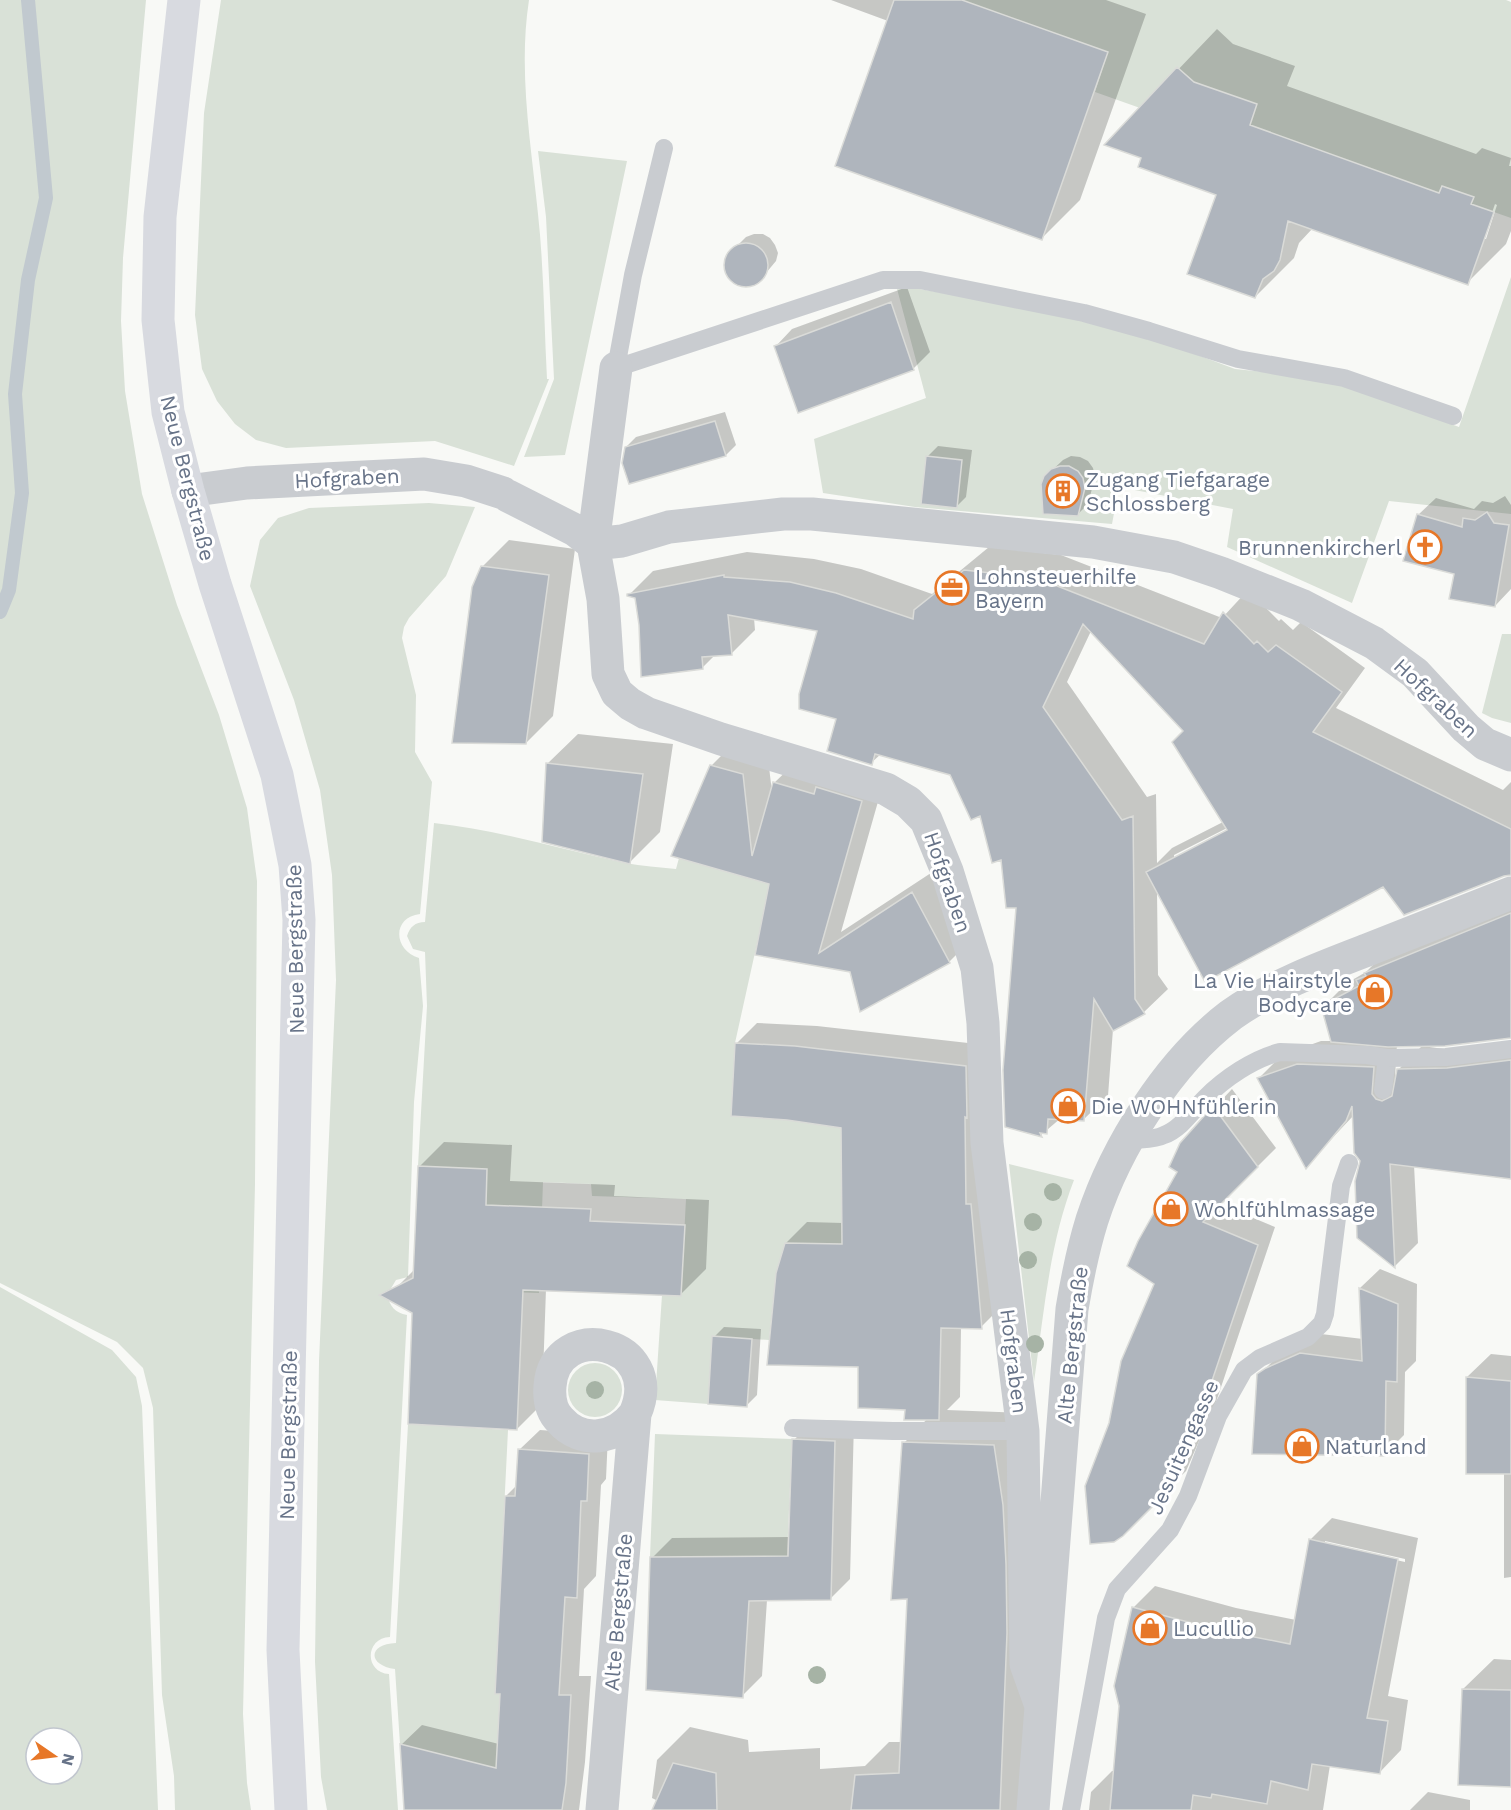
<svg xmlns="http://www.w3.org/2000/svg" width="1511" height="1810" viewBox="0 0 1511 1810" font-family="'Work Sans',sans-serif">
  <rect width="100%" height="100%" fill="#f8f9f6"/>
  <!-- green -->
  <path fill="#d9e1d7" fill-rule="evenodd" d="M0 0H146L123 258 121 321 125 391 142 494 177 605 219 715 247 808 257 881 255 1184 243 1714 247 1783 251 1810H175L174 1776 162 1695 153 1408 143 1368 117 1342 0 1283Z
    M221 0H529C518 71 531 143 538 214 544 269 544 324 547 379H549L514 466 435 441 286 448 256 440 235 424 217 401 202 369 195 315 204 113Z
    M962 0H1506L1511 2V218L1471 204 1474 198 1442 186 1439 193 1250 125 1257 104 1194 82 1184 73 1171 74 1157 114 1095 92 1108 52Z
    M538 151 627 161 565 455 524 457 554 379 546 217Z
    M1511 277V514L1389 501 1352 603 1227 547 1233 509 1119 487 1112 524 915 507 823 493 814 439 926 398 896 285 1078 316 1142 334 1235 369 1286 374 1342 384 1459 427Z
    M429 503 475 507 446 576 409 618 404 627 402 638 416 695 415 752 432 782 420 914C392 917 393 950 419 958L423 1006 414 1102 408 1277 396 1280 387 1295C390 1306 395 1313 407 1315L390 1637C365 1638 364 1672 389 1674L398 1810H327L321 1777 315 1662 319 1361 336 980 332 875 320 790 294 700 250 586 260 540 278 518 309 508Z
    M1502 634H1511V723L1492 718 1482 713Z
    M434 823C499 830 561 849 625 863 642 866 659 867 676 869L679 858 771 880 735 1043 731 1116 790 1120 841 1128 842 1244 785 1243 776 1273 769 1340 712 1336 708 1404 655 1400 662 1295H681L686 1199 592 1196 591 1184 543 1182 539 1293 483 1291 487 1169 418 1166 427 1006 425 952 413 949 407 936C410 927 415 922 425 922Z
    M1009 1164 1074 1180C1049 1245 1044 1313 1034 1382Z
    M0 1287 112 1350 136 1377 142 1406 158 1810H0ZM36 1738H72V1774H36Z
    M568 1390a27 27 0 1 1 54 0a27 27 0 1 1-54 0Z
    M408 1424 508 1430 495 1693 500 1694 498 1740 520 1774 400 1744 395 1669C367 1665 368 1644 396 1643Z
    M655 1434 792 1439 787 1556 650 1557Z"/>
  <!-- shadow -->
  <path fill="#0003" fill-rule="evenodd" d="M831 0H1106L1146 14 1080 200 1042 238 888 21Z
    M1217 29 1233 44 1295 66 1287 86 1476 154 1482 148 1511 158 1509 166H1511V231L1506 244 1467 283 1313 228 1299 243 1294 258 1255 297 1217 194 1143 157 1107 144ZM1495 204 1497 205 1486 239H1483Z
    M754 234H763L770 238 775 245 778 253 776 261 761 279 754 284 745 285 737 283 730 278 727 270 729 254 746 237Z
    M907 287 930 352 913 369 776 346 792 329Z
    M725 412 736 445 726 455 626 447 636 437Z
    M938 446 972 450 966 497 956 507 928 456Z
    M1071 456 1080 457 1088 461 1093 468 1095 477 1088 504 1078 514 1046 476 1063 460Z
    M1505 496 1511 505V589L1495 606 1455 573 1418 515 1436 498 1474 509 1482 501 1493 503Z
    M509 540 575 549 553 716 526 743 482 567Z
    M989 547 1061 555 1222 618 1248 590 1279 621 1281 619 1293 630 1301 622 1365 668 1336 708 1503 790 1511 782V873L1384 885 1157 890 1158 975 1168 989 1144 1012 1113 1029 1108 1096 1084 1119 1061 1118 1041 1135 1007 1126 1017 907 1003 859 981 813 952 774 881 754 871 763 838 718 819 630 754 618 755 630 731 654 715 655 702 668 640 625 636 597 629 595 653 571 747 552 814 559 861 569 932 594ZM1091 631 1185 731 1223 822 1172 848 1157 863 1156 794 1147 797 1067 682ZM1233 825 1234 828 1174 859V855Z
    M578 734 673 744 660 832 630 862 547 764Z
    M736 741 767 750 772 792 774 783 799 759 885 777 841 932 937 869 973 938 949 962 852 971 757 954 771 883 673 855 712 765Z
    M1511 900V1031L1397 1044 1395 1077H1397L1398 1070 1422 1046 1511 1058V1178L1414 1165 1418 1243 1395 1266 1358 1237 1362 1161 1354 1115 1306 1166 1259 1078 1282 1055 1321 1041H1332L1323 1007 1347 983 1366 972 1382 956Z
    M757 1023 817 1026 986 1045 1002 1306 981 1327H961L960 1397 947 1410 1027 1413 1029 1810H654L658 1801 652 1798 657 1760 690 1727 748 1740 749 1752 820 1748V1769L865 1766 889 1742H902L909 1598 904 1443 928 1418 906 1408 860 1365 786 1243 807 1222 843 1223V1126L736 1044Z
    M1232 1089 1276 1148 1220 1204 1275 1227 1216 1402 1186 1471 1122 1535 1110 1423 1156 1284 1179 1172 1181 1143Z
    M444 1142 512 1145 510 1181 615 1185 614 1196 709 1200 706 1269 681 1294 546 1289 542 1404 517 1429 395 1289 415 1269 419 1167Z
    M1380 1269 1417 1284 1416 1361 1405 1372 1404 1435 1384 1455 1259 1375 1279 1355 1321 1334 1363 1339 1360 1288Z
    M724 1327 761 1329 757 1395 747 1405 714 1337Z
    M1491 1354 1511 1356V1577L1504 1578V1472L1467 1377Z
    M813 1420 854 1421 850 1579 830 1599 767 1600 762 1676 742 1696 652 1558 672 1538 790 1537 794 1440Z
    M540 1430 608 1435 606 1479 601 1485 596 1576 584 1589 579 1676H591L585 1762 579 1810H405L401 1745 422 1725 499 1744 506 1496 517 1485 519 1450Z
    M1332 1518 1418 1538 1388 1696 1408 1700 1401 1750 1380 1772 1330 1765 1323 1810H1089L1091 1792 1112 1771H1115L1120 1706 1115 1686 1134 1607 1155 1586 1236 1608 1296 1620 1310 1540ZM1325 1541 1405 1559V1562L1325 1544Z
    M1494 1659 1511 1660V1779L1463 1689Z
    M1428 1792 1470 1800V1810H1410Z"/>
  <g fill="none" stroke-linecap="round" stroke-linejoin="round">
    <!-- stream -->
    <path stroke="#c1c9cf" stroke-width="14" d="M0 612 9 590 22 493 15 394 28 280 46 198 28 0"/>
  </g>
  <!-- building -->
  <path fill="#afb5bd" stroke="#dadbd8" stroke-width="1.5" d="M894 0H962L1108 52 1042 240 835 166Z
    M1177 67 1194 82 1257 104 1250 125 1439 193 1442 186 1474 197 1471 204 1494 212 1468 285 1288 221 1280 260 1274 271 1263 279 1255 298 1187 274 1216 195 1138 167 1141 158 1104 145Z
    M724 265a22 22 0 1 1 44 0a22 22 0 1 1-44 0Z
    M891 302 914 370 798 413 774 346Z
    M715 421 726 456 629 484 622 463 625 447Z
    M926 456 962 460 957 508 921 504Z
    M1060 466H1069L1078 471 1083 478 1085 488 1078 516 1043 514 1041 484 1044 476 1051 469Z
    M1487 512 1494 523 1509 525 1495 607 1449 599 1454 574 1403 561 1417 514 1462 527 1463 518 1475 520Z
    M481 566 549 575 526 744 452 743 472 587Z
    M964 570 1037 578 1204 644 1223 612 1254 644 1257 641 1268 652 1276 645 1342 692 1313 732 1511 829V875L1504 876 1404 915 1383 887 1205 982 1146 872 1227 830 1172 742 1183 731 1083 624 1043 707 1122 820 1133 816 1135 999 1145 1014 1113 1031 1094 999 1084 1121 1048 1119 1047 1134 1040 1133 1042 1137 1005 1127 1003 1070 1016 908H1006L1001 860 992 863 980 816 971 820 950 775 875 754 872 765 827 751 836 719 799 709V694L817 631 728 615 732 655 702 657 703 669 641 677 639 625 635 598 627 596V594L724 575V577L790 582 836 593 913 619 914 610Z
    M546 763 643 774 630 864 542 842Z
    M710 765 743 774 752 856 773 782 814 794 816 787 862 801 819 953 912 892 950 963 860 1012 850 972 755 955 769 884 671 856Z
    M1511 913V1038L1445 1046 1388 1047 1331 1042 1321 1006 1359 986 1356 980 1366 976 1364 973Z
    M735 1043 795 1046 966 1066 967 1118 965 1117 966 1204H971L982 1329 941 1328 939 1420H904L905 1410 858 1408V1367L767 1365 776 1273 785 1243 842 1244 841 1128 787 1120 731 1116Z
    M1511 1060V1179L1390 1164 1395 1268 1357 1238 1355 1181 1360 1161 1354 1153 1352 1106 1346 1121 1306 1169 1257 1078 1297 1064 1374 1067 1372 1094 1376 1099 1382 1101 1392 1096 1397 1069 1447 1068Z
    M1213 1106 1258 1167 1203 1222 1258 1245 1198 1422 1168 1491 1123 1536 1114 1542 1090 1544 1085 1486 1109 1423 1121 1361 1154 1284 1127 1266 1138 1241 1177 1172 1169 1167 1180 1143Z
    M418 1166 487 1169 486 1205 591 1209 590 1221 685 1225 681 1296 523 1290 517 1430 408 1424 412 1313 379 1295 413 1278Z
    M1359 1288 1398 1304 1397 1382 1386 1381 1385 1456 1252 1454 1257 1374 1266 1368 1300 1353 1362 1361Z
    M712 1336 752 1339 747 1407 708 1404Z
    M1466 1377 1511 1381V1474H1466Z
    M792 1439 835 1441 831 1600 749 1601 743 1698 646 1690 650 1557 788 1556Z
    M902 1442 994 1445 1003 1505 1006 1564 1007 1633 1000 1810H851L855 1775 899 1773 907 1599 891 1600Z
    M518 1449 589 1454 587 1501H581L577 1598 565 1597 559 1695H571L566 1783 562 1810H404L400 1744 496 1768 500 1694H495L505 1496H515Z
    M1309 1539 1398 1559 1367 1718 1388 1721 1380 1774 1312 1764 1308 1790 1271 1781 1267 1804 1212 1794 1211 1798 1193 1795 1191 1810H1110L1119 1706 1114 1686 1132 1607 1214 1629 1290 1644Z
    M1462 1689 1511 1690V1787L1458 1785Z
    M673 1763 716 1773 717 1810H652Z"/>
  <g fill="none" stroke-linecap="round" stroke-linejoin="round">
    <!-- lane -->
    <path stroke="#c9ccd0" stroke-width="18" d="M664 148 633 275 616 368 883 280H920L1084 313 1149 331 1238 359 1344 378 1453 416
      M1383 1090 1387 1058
      M1128 1141C1139 1139 1154 1140 1164 1135 1181 1129 1193 1110 1205 1098 1225 1078 1253 1059 1280 1052L1367 1055 1387 1058 1446 1057 1511 1049
      M793 1428 893 1431H1023
      M1071 1810 1106 1618 1117 1589 1170 1530 1188 1496 1218 1416 1244 1370 1260 1358 1308 1337 1322 1323 1325 1314 1341 1186 1349 1163"/>
    <!-- street -->
    <path stroke="#c9ccd0" stroke-width="33" d="M616 368 593 544 603 599 608 674 617 693 630 704 646 713 721 739 886 789 908 802 926 820 947 871 977 968 983 1023 987 1143 1023 1431 1026 1664 1040 1703
      M188 491 247 483 424 474 466 481 503 493
      M508 496 575 530 593 544 622 541 669 527 783 514H812L1093 542 1174 557 1221 573 1301 605 1374 643 1415 673 1466 728 1485 744 1511 755
      M602 1810 635 1414C667 1340 555 1317 550 1386 549 1398 551 1411 560 1420 582 1445 616 1439 635 1414
      M1033 1810 1072 1309C1077 1279 1083 1249 1092 1220 1116 1146 1169 1062 1231 1015 1272 986 1320 968 1367 950 1415 931 1463 912 1511 893"/>
    <!-- secondary -->
    <path stroke="#d8dae0" stroke-width="33" d="M184 0 160 217 158 320 168 412 188 491 215 584 277 775 295 865 299 920 283 1650 291 1810"/>
  </g>
  <!-- trees -->
  <g fill="#a6b3a5">
    <circle cx="1053" cy="1192" r="9"/>
    <circle cx="1033" cy="1222" r="9"/>
    <circle cx="1028" cy="1260" r="9"/>
    <circle cx="1035" cy="1344" r="9"/>
    <circle cx="595" cy="1390" r="9"/>
    <circle cx="817" cy="1675" r="9"/>
  </g>
  <!-- icons -->
  <defs>
    <symbol id="building-ring" viewBox="-11 -11 22 22"><circle r="9.5" fill="#fff" stroke="#e77728" stroke-width="1.5"/><path d="M-4-6H4V6H1V3H-1V6H-4ZM-2.5-4.3h1.7v1.8h-1.7ZM.8-4.3h1.7v1.8H.8ZM-2.5-1h1.7V.8h-1.7ZM.8-1h1.7V.8H.8Z" fill="#e77728"/></symbol>
    <symbol id="church-ring" viewBox="-11 -11 22 22"><circle r="9.5" fill="#fff" stroke="#e77728" stroke-width="1.5"/><path d="M-1.2-6h2.4v3.5h3.3v2.4h-3.3V6h-2.4V-.1h-3.3v-2.4h3.3Z" fill="#e77728"/></symbol>
    <symbol id="office-ring" viewBox="-11 -11 22 22"><circle r="9.5" fill="#fff" stroke="#e77728" stroke-width="1.5"/><path d="M-6-3h4V-5.5h4V-3h4V5H-6ZM-1-4.5V-3h2v-1.5ZM-6 0V1H6V0Z" fill="#e77728"/></symbol>
    <symbol id="shop-ring" viewBox="-11 -11 22 22"><circle r="9.5" fill="#fff" stroke="#e77728" stroke-width="1.5"/><path d="M-5-2.5h2.3a2.7 3.5 0 0 1 5.4 0H5L5.5 6h-11ZM-1.5-2.5h3a1.5 2.3 0 0 0-3 0Z" fill="#e77728"/></symbol>
  </defs>
  <g fill-rule="evenodd">
    <use href="#building-ring" x="1044" y="472" width="38" height="38"/>
    <use href="#church-ring" x="1406" y="528" width="38" height="38"/>
    <use href="#office-ring" x="933" y="569" width="38" height="38"/>
    <use href="#shop-ring" x="1356" y="973" width="38" height="38"/>
    <use href="#shop-ring" x="1049" y="1087" width="38" height="38"/>
    <use href="#shop-ring" x="1152" y="1190" width="38" height="38"/>
    <use href="#shop-ring" x="1283" y="1427" width="38" height="38"/>
    <use href="#shop-ring" x="1131" y="1609" width="38" height="38"/>
  </g>
  <g text-anchor="middle" dominant-baseline="central" stroke-width="6" stroke-linejoin="round" paint-order="stroke">
    <!-- street labels -->
    <g font-size="21" fill="#677388" stroke="#fff">
      <text transform="translate(188 478) rotate(76)">Neue Bergstraße</text>
      <text transform="translate(347 478) rotate(-3)">Hofgraben</text>
      <text transform="translate(1436 698) rotate(43)">Hofgraben</text>
      <text transform="translate(948 882) rotate(71)">Hofgraben</text>
      <text transform="translate(295 949) rotate(-91)">Neue Bergstraße</text>
      <text transform="translate(1072 1345) rotate(-84)">Alte Bergstraße</text>
      <text transform="translate(1014 1361) rotate(83)">Hofgraben</text>
      <text transform="translate(288 1435) rotate(-89)">Neue Bergstraße</text>
      <text transform="translate(1183 1447) rotate(-66)">Jesuitengasse</text>
      <text transform="translate(618 1612) rotate(-85)">Alte Bergstraße</text>
    </g>
    <!-- poi labels -->
    <g font-size="21" fill="#677388" stroke="#fff" text-anchor="start">
      <text x="1086" y="479">Zugang Tiefgarage<tspan x="1086" dy="24">Schlossberg</tspan></text>
      <text x="1402" y="547" text-anchor="end">Brunnenkircherl</text>
      <text x="975" y="576">Lohnsteuerhilfe<tspan x="975" dy="24">Bayern</tspan></text>
      <text x="1352" y="980" text-anchor="end">La Vie Hairstyle<tspan x="1352" dy="24">Bodycare</tspan></text>
      <text x="1091" y="1106">Die WOHNfühlerin</text>
      <text x="1194" y="1209">Wohlfühlmassage</text>
      <text x="1325" y="1446">Naturland</text>
      <text x="1173" y="1628">Lucullio</text>
    </g>
  </g>
  <!-- north arrow -->
  <g transform="translate(54 1756) rotate(104)"><circle r="28" fill="#ffffff" stroke="#c2c7cf" stroke-width="1.5"/>
  <path d="M0-4.5L10 22L0 15L-10 22Z" fill="#e77728"/>
  <text y="-9" font-size="16" font-weight="bold" text-anchor="middle" fill="#677388">N</text>
  </g>
</svg>
